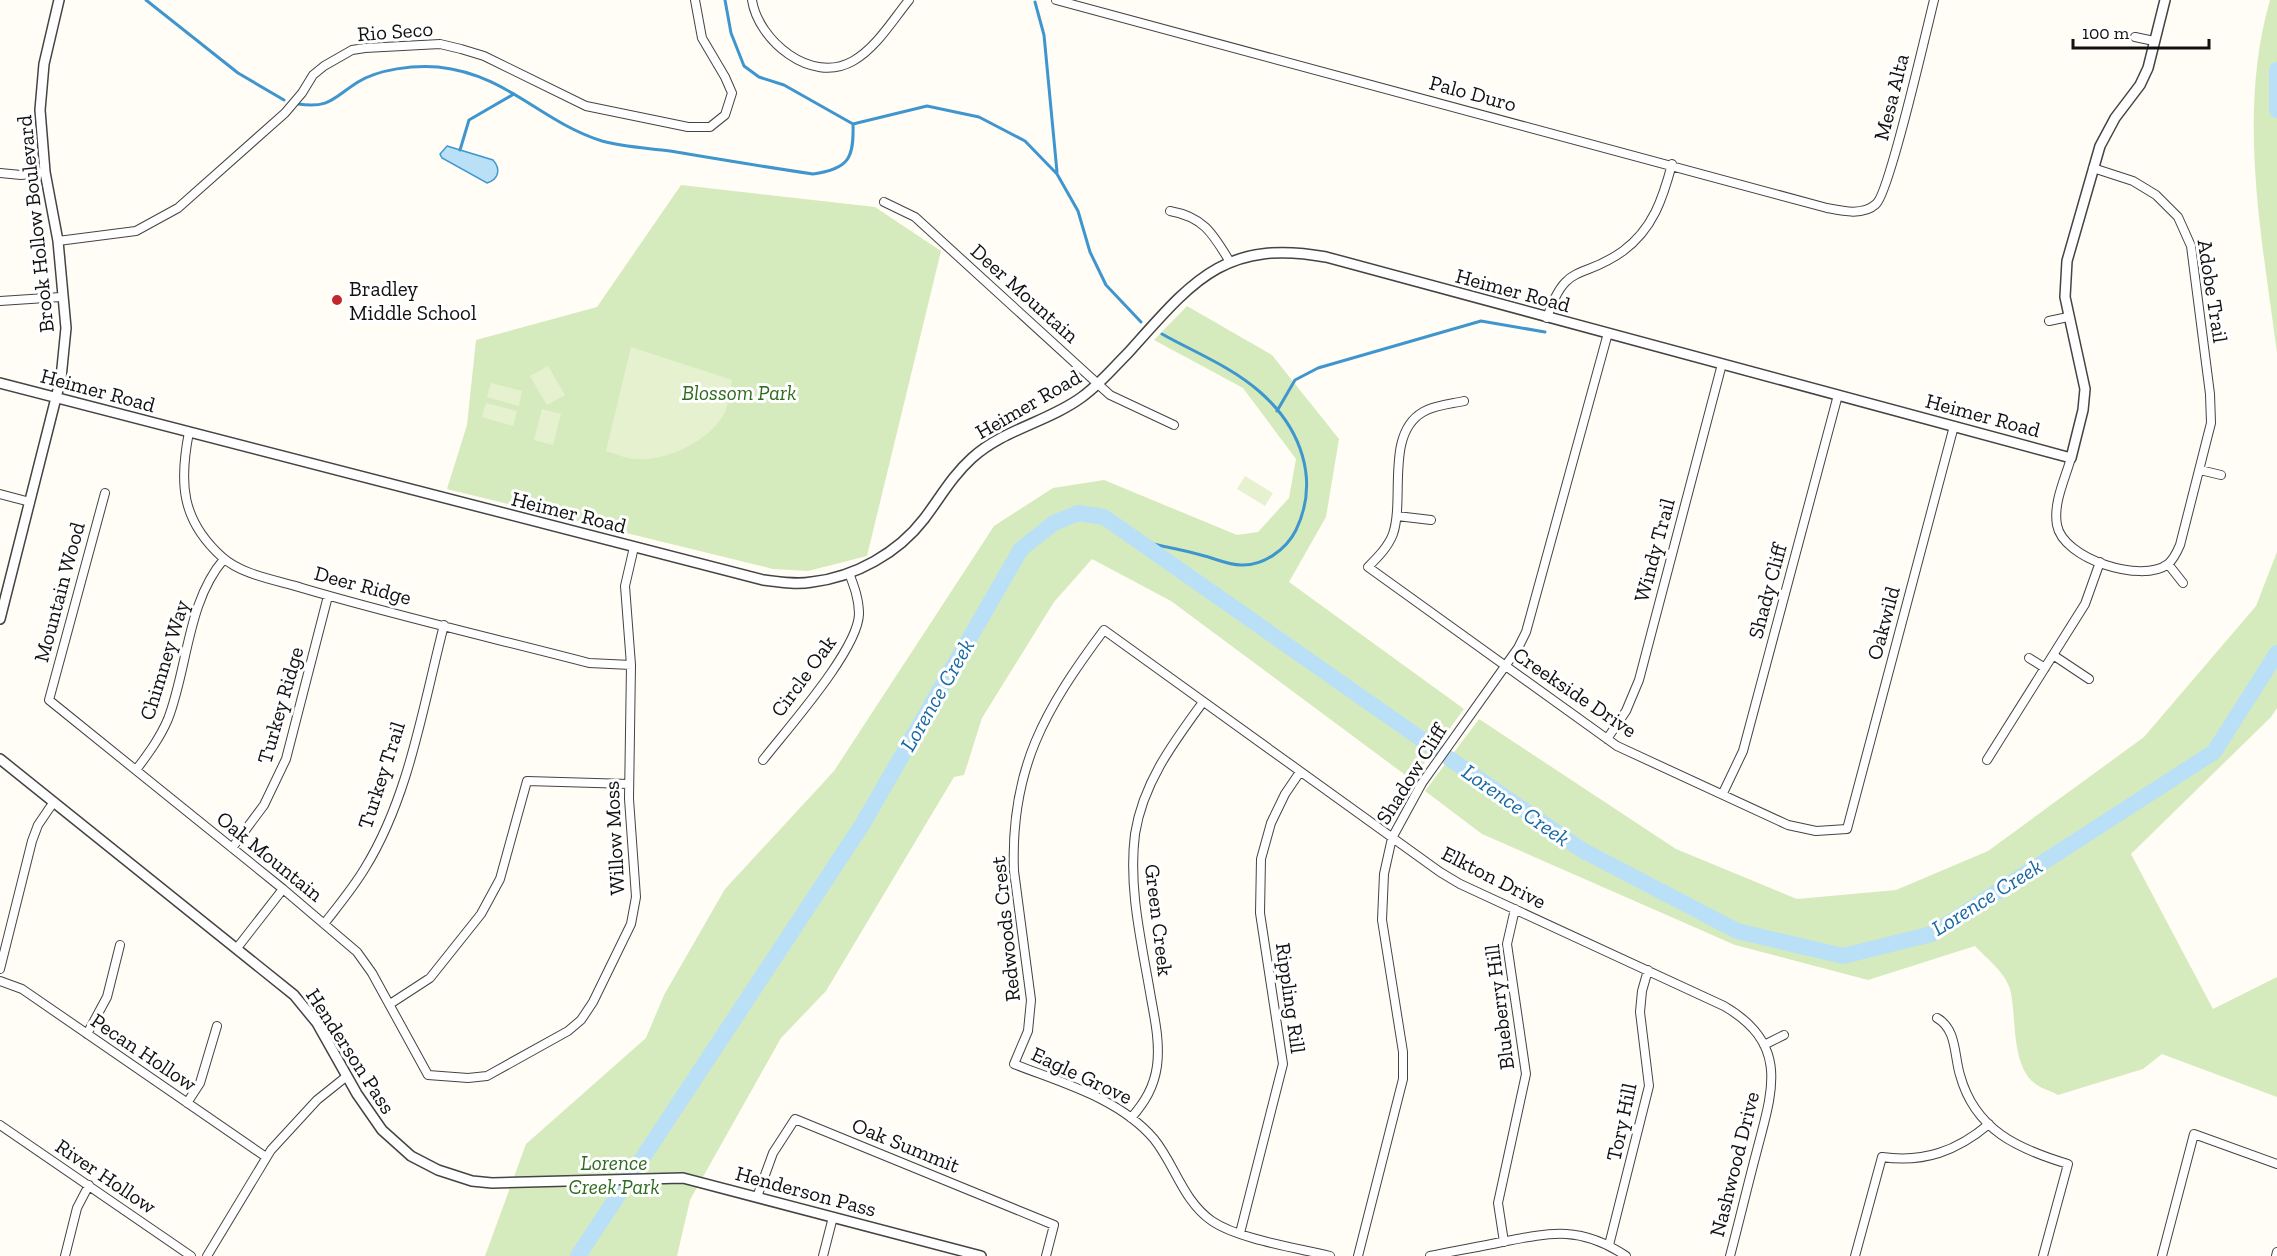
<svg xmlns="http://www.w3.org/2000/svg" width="2277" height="1256" viewBox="0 0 2277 1256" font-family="'Zilla Slab',serif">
  <rect width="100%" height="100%" fill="#fffdf5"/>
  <!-- green -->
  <path fill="#d5ebbd" d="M2270 0H2277V353C2262 237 2237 115 2270 0Z
    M681 185 875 207 941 251 867 556 808 571 773 569 447 489 467 425 476 340 597 307Z
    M1187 306 1272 355 1339 439 1326 517 1289 582 1464 709 1412 780 1171 601 1092 559 1054 602 982 718 964 775 954 777 826 991 781 1038 690 1200 677 1256H485L526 1144 646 1038 664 995 725 889 834 771 994 526 1053 488 1104 480 1237 535 1258 532 1289 498 1296 459 1243 388 1154 340Z
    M2277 552V708L2271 717 2131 854 2213 1009 2277 977V1097L2162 1054 2143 1069 2058 1095C2051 1091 2043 1089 2037 1085 2010 1068 2017 1015 2010 989 2004 971 1987 959 1975 946L1868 980 1735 945 1482 834 1425 791 1479 719 1676 849 1797 899 1896 890 1988 851 2144 737 2256 606Z"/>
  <!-- pitch -->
  <path fill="#e6f2cf" d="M631 347 732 380C730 390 729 403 725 412 711 440 668 461 638 459 627 459 616 454 606 451Z
    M548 366 565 395 547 405 530 376Z
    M491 383 522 391 519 406 487 397Z
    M486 403 517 411 513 426 482 417Z
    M542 409 561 414 553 445 534 440Z
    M1245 476 1273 493 1265 506 1237 489Z"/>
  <!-- water -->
  <path fill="#b9e0f7" stroke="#3f96cf" stroke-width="1.5" d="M447 146 493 160C501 169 499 179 487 183L442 158 440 154Z"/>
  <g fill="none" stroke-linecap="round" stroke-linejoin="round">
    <!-- stream -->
    <path stroke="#3f96cf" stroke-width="3" d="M146 0 238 73 284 100
      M725 0 731 33 744 66 759 77 784 85 853 124 927 106 979 117 1025 141 1057 174 1078 211 1090 252 1106 285 1141 322
      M1035 2 1044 35 1057 172
      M298 104C330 109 334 97 358 82 379 69 414 65 438 67 507 74 541 122 602 141 623 147 648 148 670 151 718 159 765 167 813 174 849 169 854 158 853 124
      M460 150 469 120 514 94
      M1277 411 1295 380 1318 368 1481 321 1545 332
      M1139 541C1160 546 1181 549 1201 555 1214 558 1228 565 1241 565 1263 566 1286 550 1296 530 1320 480 1301 428 1260 392 1232 367 1194 352 1162 334"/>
    <!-- river -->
    <path stroke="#b9e0f7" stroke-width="16" d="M2277 70V110
      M1450 759 1582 850 1737 931 1843 956 1932 934 2214 752 2277 653
      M578 1256 862 825 1021 549 1054 523 1078 513 1104 517 1434 748"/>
    <defs>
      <path id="minor" d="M752 0C758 40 811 85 853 61 876 48 892 21 909 0
        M1056 0 1827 208C1842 211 1863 216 1876 204 1889 194 1927 28 1934 0
        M2135 37 2154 41
        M0 173 21 175 45 172
        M884 202 915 217 1110 395 1174 425
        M1170 211C1204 217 1213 234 1230 262
        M58 241 136 231 178 208 285 113 302 93 313 75 324 66 352 50 365 48 440 44 461 49 484 56 586 106 688 127H710L725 115 732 93 725 77 702 38 695 0
        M0 301 61 297
        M1547 318C1566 260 1582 281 1623 251 1653 229 1663 198 1672 164
        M2049 321 2068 317
        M1464 401C1451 404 1435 405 1423 412 1385 434 1405 498 1393 534 1388 547 1378 557 1368 567L1617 746 1788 825 1816 831 1847 829 1954 426
        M189 432C179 483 181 520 222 557 242 575 276 580 302 588 397 616 493 638 589 663L631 665
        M2071 458C2065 479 2053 503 2057 525 2063 559 2142 584 2168 564 2174 559 2177 552 2180 545L2211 423 2210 394 2191 246 2178 217 2156 195 2133 181 2093 168
        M2200 470 2221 475
        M105 493 49 700 283 889 357 952 372 973 428 1075 468 1078 487 1076 568 1031 581 1020 593 1002 631 924 636 897 629 799 631 665 625 586 634 547
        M0 494 30 502
        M1397 516 1431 520
        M2168 564 2183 583
        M2053 655 2089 679
        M2029 658 2045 668
        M1607 739 1626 711 1639 680 1722 364
        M763 760C787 729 858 650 859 614 859 599 854 586 849 573
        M1987 760 2085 604 2100 562
        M136 770C148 754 160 738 168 719 188 667 187 602 224 559
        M1723 793 1743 751 1838 395
        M232 848 264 805 286 759 328 596
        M324 924C338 906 353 888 365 868 409 797 423 706 444 625
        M237 948 283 889
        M0 969 32 841 38 825 53 803
        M0 981 22 989 266 1157
        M390 1004 430 978 481 914 500 879 527 781 629 784
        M1937 1018C1957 1029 1954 1056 1960 1075 1975 1130 2018 1149 2068 1164L2043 1256
        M87 1034 107 997 120 945
        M1764 1045 1784 1035
        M187 1103 200 1083 217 1026
        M1131 1118C1145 1102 1154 1087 1157 1066 1160 1043 1155 1020 1151 998 1142 944 1128 889 1135 834 1143 783 1173 743 1203 702
        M0 1125 191 1256
        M757 1197 773 1153 795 1119 1054 1225 1046 1256
        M1240 1233 1283 1064 1260 913 1261 859 1271 823 1285 794 1300 772
        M1504 1242 1498 1203 1526 1074 1507 944 1515 909
        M1609 1245 1649 1086 1640 1012 1642 991 1648 970
        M65 1256 77 1208 89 1185
        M207 1256 271 1150 317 1100 347 1076
        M823 1256 833 1217
        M1330 1256C1297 1248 1238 1239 1212 1221 1183 1201 1175 1165 1154 1139 1119 1098 1062 1083 1014 1064L1028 1031 1031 1000 1014 871C1010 769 1045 709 1104 630L1440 872 1460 884 1724 1006C1791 1045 1772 1092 1756 1154 1747 1188 1739 1222 1730 1256
        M1358 1256 1403 1079V1052L1382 920 1384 874 1392 838 1422 783 1518 648 1526 632 1608 333
        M1430 1256C1454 1251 1478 1247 1502 1242 1552 1232 1581 1226 1626 1256
        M1855 1256 1882 1157C1924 1163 1957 1151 1989 1124
        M2162 1256 2194 1134 2277 1164
        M2276 1256 2277 1252"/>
      <path id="tertiary" d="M0 383 763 580C779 582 796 585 812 582 855 577 898 553 924 519 940 498 952 476 972 458 1004 429 1048 422 1082 397 1100 384 1113 368 1128 353 1191 283 1223 238 1326 257L2071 458 2083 410 2085 389 2065 297 2067 261 2100 146 2115 118 2140 85 2148 68 2165 0
        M0 619 61 378 66 328 58 241 45 172 40 110 44 64 59 0
        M0 759 294 995 317 1023 357 1094 382 1130 411 1156 438 1170 472 1181 492 1183 683 1178 981 1256"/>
    </defs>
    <!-- minor casing -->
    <use href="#minor" stroke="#444" stroke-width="10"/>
    <!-- tertiary casing -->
    <use href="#tertiary" stroke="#444" stroke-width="12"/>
    <!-- minor -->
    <use href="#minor" stroke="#fff" stroke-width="8"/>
    <!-- tertiary -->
    <use href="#tertiary" stroke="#fff" stroke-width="9"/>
  </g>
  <!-- markers -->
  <circle fill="#c4262e" stroke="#fff" stroke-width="2" cx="337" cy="300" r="6"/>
  <g text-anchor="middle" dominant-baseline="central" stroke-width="6" stroke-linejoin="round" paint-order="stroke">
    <!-- street labels -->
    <g font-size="21" fill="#111" stroke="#fff">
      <text transform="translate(395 31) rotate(-4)">Rio Seco</text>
      <text transform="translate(1473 93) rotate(15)">Palo Duro</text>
      <text transform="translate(1891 97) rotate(-76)">Mesa Alta</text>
      <text transform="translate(35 224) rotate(-96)">Brook Hollow Boulevard</text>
      <text transform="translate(1513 290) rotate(15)">Heimer Road</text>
      <text transform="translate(2213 291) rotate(81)">Adobe Trail</text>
      <text transform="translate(1025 293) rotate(42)">Deer Mountain</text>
      <text transform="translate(98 390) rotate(15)">Heimer Road</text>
      <text transform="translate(1028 404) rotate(-30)">Heimer Road</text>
      <text transform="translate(1983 415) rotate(15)">Heimer Road</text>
      <text transform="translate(569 512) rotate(14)">Heimer Road</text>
      <text transform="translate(1654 550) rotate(-75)">Windy Trail</text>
      <text transform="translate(363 585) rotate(15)">Deer Ridge</text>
      <text transform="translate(1767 591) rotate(-75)">Shady Cliff</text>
      <text transform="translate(59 592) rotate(-75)">Mountain Wood</text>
      <text transform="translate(1883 623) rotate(-75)">Oakwild</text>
      <text transform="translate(164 660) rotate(-73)">Chimney Way</text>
      <text transform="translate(803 676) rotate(-54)">Circle Oak</text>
      <text transform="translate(1575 692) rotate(34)">Creekside Drive</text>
      <text transform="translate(280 705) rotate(-74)">Turkey Ridge</text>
      <text transform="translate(1411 774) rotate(-58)">Shadow Cliff</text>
      <text transform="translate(381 775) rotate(-72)">Turkey Trail</text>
      <text transform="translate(614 838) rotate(-93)">Willow Moss</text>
      <text transform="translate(270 856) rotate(39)">Oak Mountain</text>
      <text transform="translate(1494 877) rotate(27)">Elkton Drive</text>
      <text transform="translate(1159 920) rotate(83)">Green Creek</text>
      <text transform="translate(1005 929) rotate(-96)">Redwoods Crest</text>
      <text transform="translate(1291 998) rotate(82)">Rippling Rill</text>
      <text transform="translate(1499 1007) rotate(-97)">Blueberry Hill</text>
      <text transform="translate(351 1051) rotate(57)">Henderson Pass</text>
      <text transform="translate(144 1052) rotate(34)">Pecan Hollow</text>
      <text transform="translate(1082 1075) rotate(25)">Eagle Grove</text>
      <text transform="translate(1621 1122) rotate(-78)">Tory Hill</text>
      <text transform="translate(906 1145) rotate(22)">Oak Summit</text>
      <text transform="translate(1734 1164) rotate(-76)">Nashwood Drive</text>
      <text transform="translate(106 1176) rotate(34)">River Hollow</text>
      <text transform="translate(806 1191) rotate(15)">Henderson Pass</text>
    </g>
    <!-- poi labels -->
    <g font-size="21" fill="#111" stroke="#fff" text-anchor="start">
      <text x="349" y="288">Bradley<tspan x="349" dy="24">Middle School</tspan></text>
    </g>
    <!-- park labels -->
    <g font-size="21" font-style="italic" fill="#2f6b1f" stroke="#fff">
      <text x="739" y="392">Blossom Park</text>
      <text x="614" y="1162">Lorence<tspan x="614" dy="24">Creek Park</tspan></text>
    </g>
    <!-- water labels -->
    <g font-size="22" font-style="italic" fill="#1768a6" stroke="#fff">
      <text transform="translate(937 695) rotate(-60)">Lorence Creek</text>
      <text transform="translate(1516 805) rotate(35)">Lorence Creek</text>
      <text transform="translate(1987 897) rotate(-32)">Lorence Creek</text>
    </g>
  </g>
  <!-- scale -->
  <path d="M2073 39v9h136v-9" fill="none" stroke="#111111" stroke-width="3"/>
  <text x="2082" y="39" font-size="18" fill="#111111" stroke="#ffffff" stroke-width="4.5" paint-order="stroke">100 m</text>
</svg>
